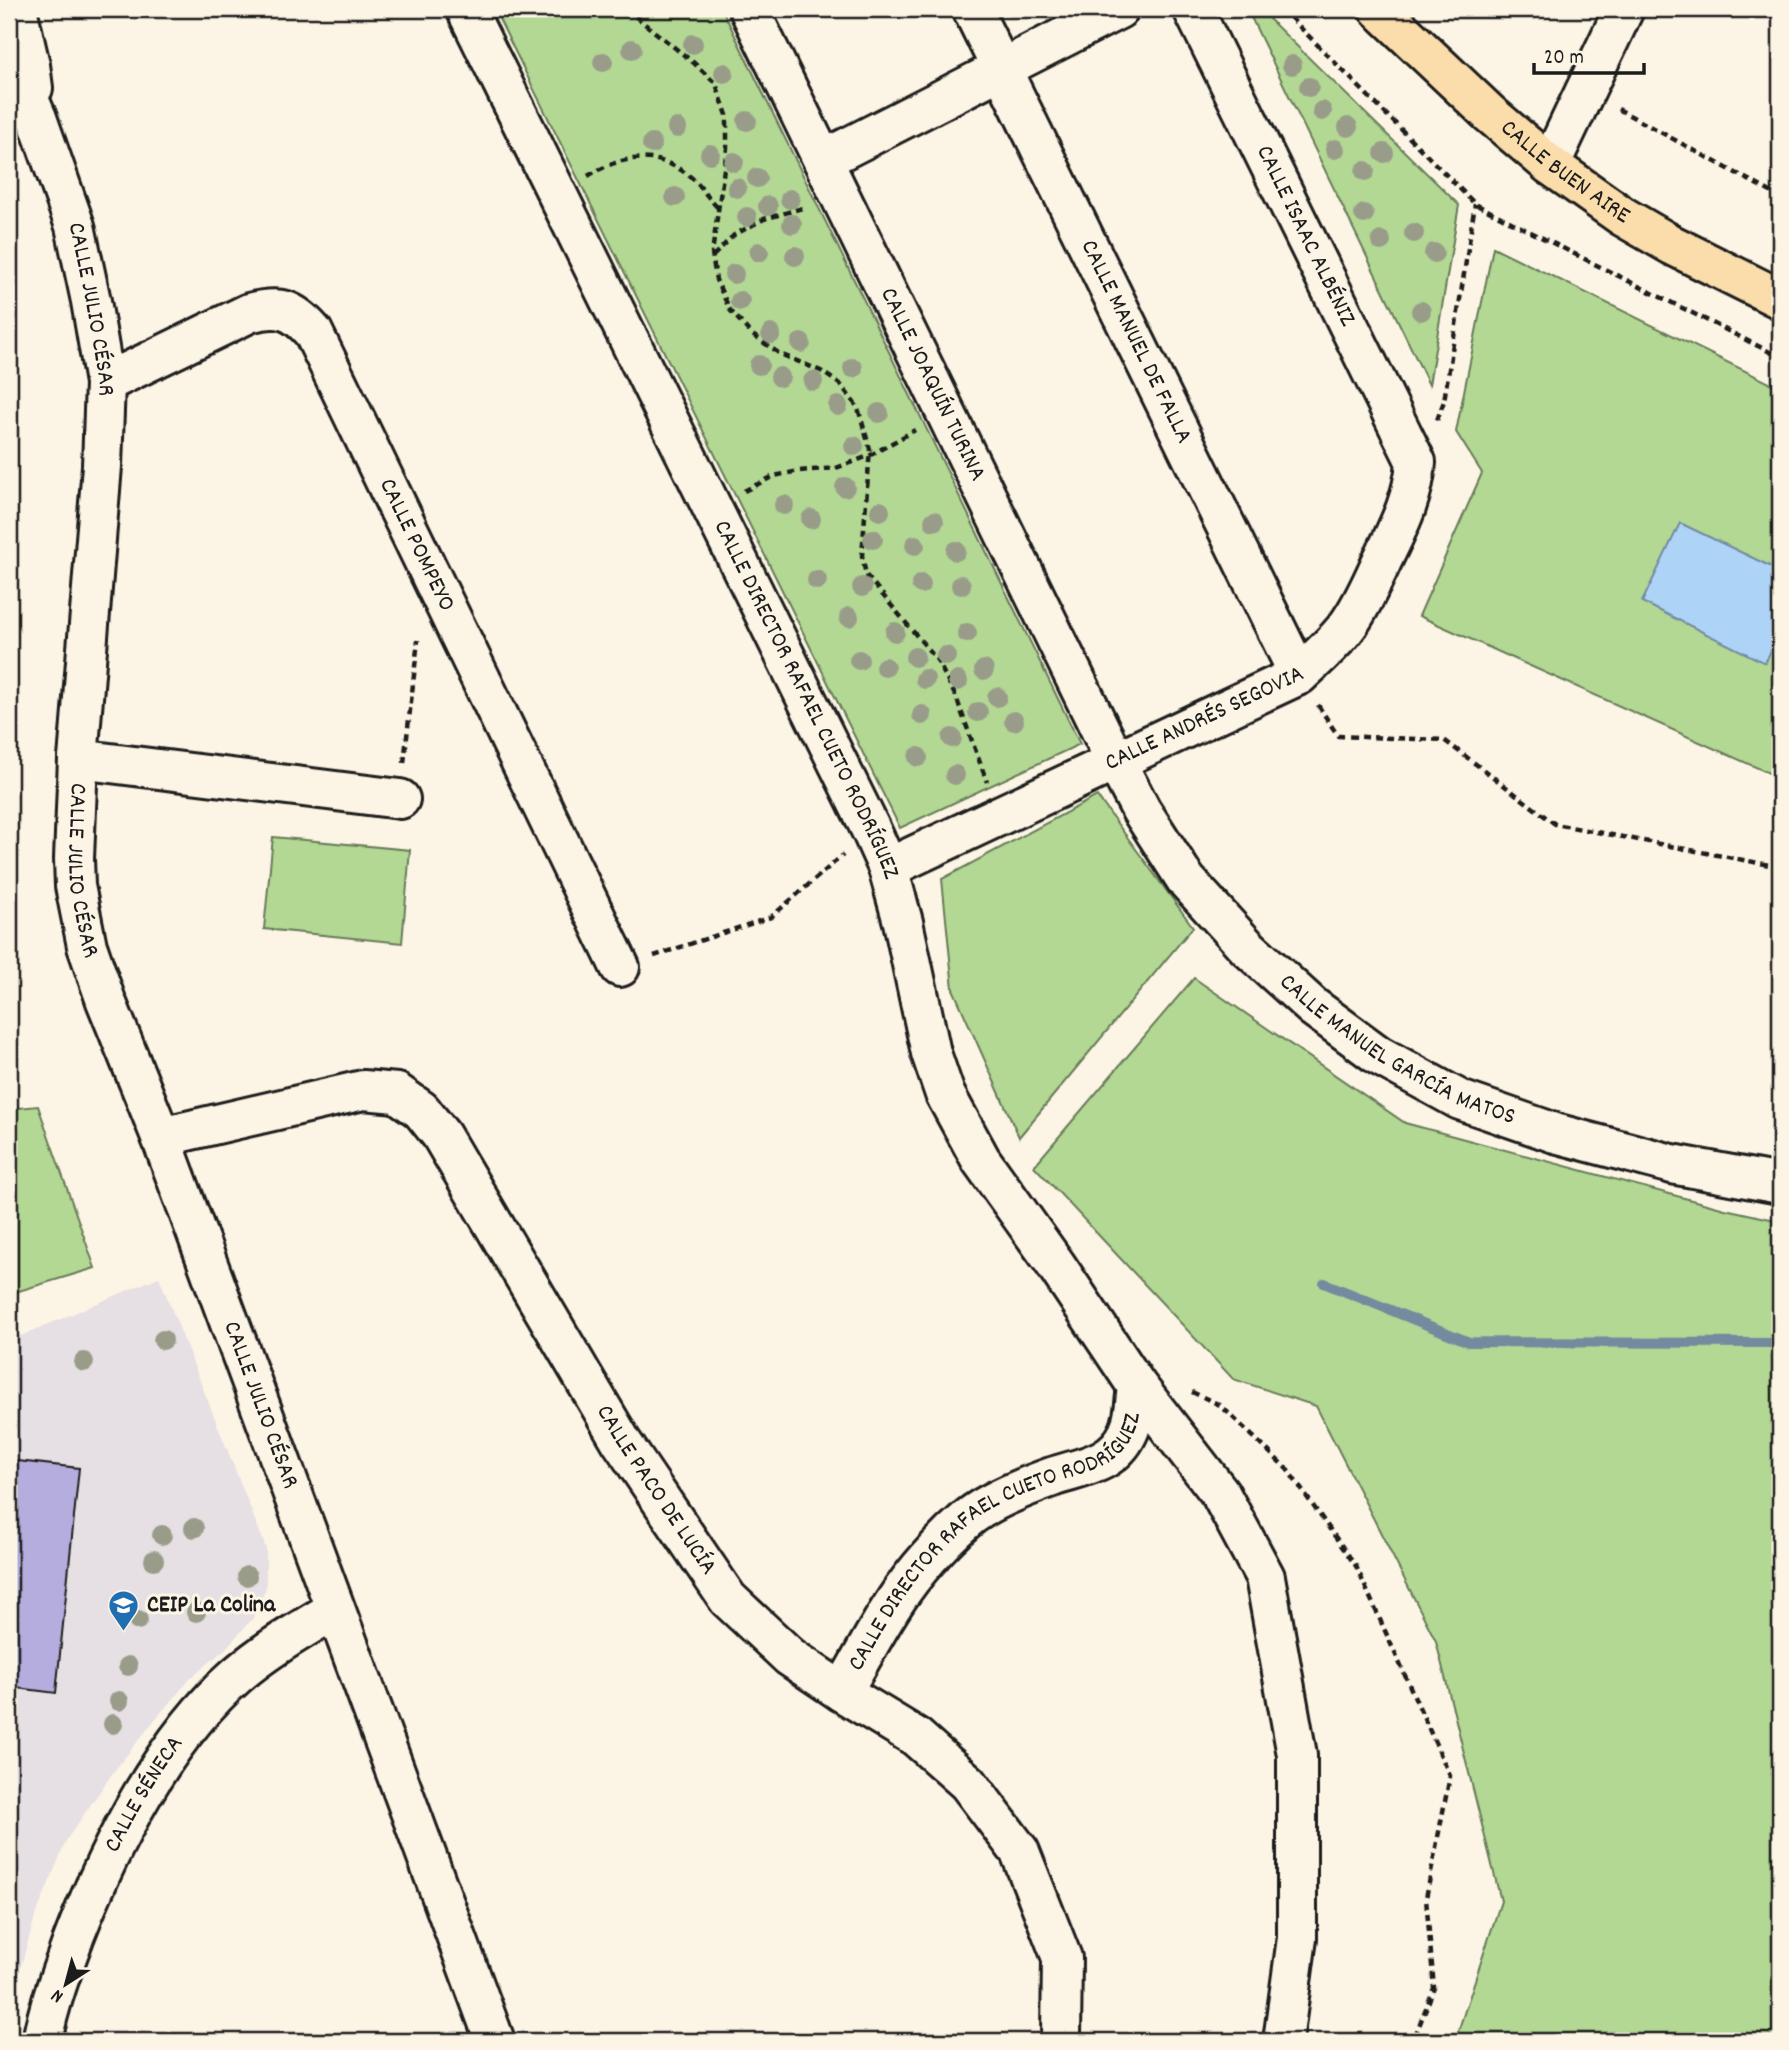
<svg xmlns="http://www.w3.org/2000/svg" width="1789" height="2050" viewBox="0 0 1789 2050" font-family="Dekko,sans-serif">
  <rect width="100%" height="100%" fill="#fcf5e5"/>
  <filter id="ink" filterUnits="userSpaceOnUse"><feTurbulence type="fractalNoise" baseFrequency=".0143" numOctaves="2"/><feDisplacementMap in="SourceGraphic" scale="14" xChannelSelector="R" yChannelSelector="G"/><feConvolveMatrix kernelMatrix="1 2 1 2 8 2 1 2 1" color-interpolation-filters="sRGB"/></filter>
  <g filter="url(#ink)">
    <!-- built -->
    <path fill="#e6dfe3" d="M159 1277 266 1548V1588L253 1618 226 1648 191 1678 157 1717 114 1771 67 1839 35 1917 19 1973 9 1971V1341Z"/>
    <!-- green -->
    <path fill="#b2d894" stroke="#677a58" stroke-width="2" d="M494 9H722L1080 744 900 828Z
      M1247 9H1259L1459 205 1429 385Z
      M1493 247 1780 388V778L1419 616 1482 473 1456 432Z
      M1097 796 1193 927 1019 1137 953 989 942 879Z
      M273 837 410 850 402 943 264 929Z
      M1194 978 1405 1123 1725 1209 1780 1221V2041H1455L1501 1901 1436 1641 1316 1406 1233 1379 1034 1166Z
      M38 1106 95 1268 9 1294V1109Z"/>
    <!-- water -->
    <path fill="#add4f7" stroke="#738a9f" stroke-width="2" d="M1680 523 1780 571V632L1765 663 1642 602Z"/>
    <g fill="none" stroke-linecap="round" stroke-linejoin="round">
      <!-- stream -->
      <path stroke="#738a9f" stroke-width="10" d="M1324 1283 1469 1342 1780 1343"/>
    </g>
    <!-- building -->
    <path fill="#b4adde" stroke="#1c1c1c" stroke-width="2" d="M9 1460 79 1468 56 1693 9 1687Z"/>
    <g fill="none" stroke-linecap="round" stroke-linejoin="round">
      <defs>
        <g id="minor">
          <path d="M17 9 30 65 33 88"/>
          <path id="s1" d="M466 9 871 830 888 868 903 922 931 1053 945 1094 981 1160 1056 1265 1137 1386 1220 1493 1265 1577 1297 1755V1938L1283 2041"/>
          <path id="s2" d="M749 9 1116 762 1141 810 1186 880 1247 947 1313 1007 1378 1055 1460 1100 1555 1133 1672 1164 1780 1184"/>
          <path id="s3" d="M972 9 1299 675"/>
          <path id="s4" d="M9 60 19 76 37 118 75 226 91 301 105 383 102 466 78 759 74 859 75 886 87 946 106 1001 161 1137 495 2041"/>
          <path d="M823 160 1119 9"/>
          <path d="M1550 165 1624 9"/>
          <path id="s5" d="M105 383 249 313C279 305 292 308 313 332L620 967"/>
          <path d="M78 759 400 799"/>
          <path id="s6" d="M888 868 1299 675C1316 659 1334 644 1348 625 1362 606 1371 584 1381 563 1397 529 1413 501 1416 462L1193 9"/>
          <path id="s7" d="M161 1137 363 1090 397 1093 421 1110 441 1135 621 1441 728 1599 790 1657 842 1692 916 1737 968 1783 1020 1852 1062 1958 1061 2037 1059 2041"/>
          <path id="s8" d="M842 1692C860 1662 876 1630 896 1600 914 1572 942 1541 966 1520 986 1502 1027 1486 1052 1477 1081 1467 1113 1465 1128 1433 1135 1419 1135 1401 1137 1386"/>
          <path id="s9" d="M42 2041C49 2004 62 1970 75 1935 110 1845 164 1739 237 1675 267 1649 301 1630 334 1610"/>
        </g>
        <g id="major">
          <path id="s10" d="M1379 9 1490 114 1550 165 1622 216 1672 245 1780 299"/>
        </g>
      </defs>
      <!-- minor casing -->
      <use href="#minor" stroke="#1c1c1c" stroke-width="44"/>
      <!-- major casing -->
      <use href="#major" stroke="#1c1c1c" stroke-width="44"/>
      <!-- path -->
      <path stroke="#1c1c1c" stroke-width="4.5" stroke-dasharray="7 5" stroke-linecap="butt" d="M626 9 694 63 716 84 727 115V148L712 253 716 280 730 310 751 334 780 354 821 371 841 385 858 408 870 449 862 556 866 575 937 660 956 697 987 782
        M1282 9 1475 204 1780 357
        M1618 109 1780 197
        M588 176C623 154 660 150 693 179 702 188 709 199 718 208
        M713 256 734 235 764 219 806 207
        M1437 420 1444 401 1475 204
        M744 491 774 476 799 471 836 468 869 456 915 430
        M1318 705 1338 736 1444 740 1555 824 1780 867
        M404 763 418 640
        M654 956 771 917 843 855
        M1192 1392 1220 1405 1287 1469 1356 1566 1450 1776 1426 1898 1434 1988 1413 2041"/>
      <!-- minor -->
      <use href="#minor" stroke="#fcf5e5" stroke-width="38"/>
      <!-- major -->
      <use href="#major" stroke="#fbddab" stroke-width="38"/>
    </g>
    <!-- trees -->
    <g fill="#9a9c8a">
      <circle cx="693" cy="44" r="10"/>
      <circle cx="632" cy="49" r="10"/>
      <circle cx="603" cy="62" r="10"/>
      <circle cx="1292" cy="65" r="10"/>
      <circle cx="724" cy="73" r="10"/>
      <circle cx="1309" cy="87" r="10"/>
      <circle cx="1322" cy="111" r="10"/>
      <circle cx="747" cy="121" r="10"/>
      <circle cx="1348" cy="127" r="10"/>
      <circle cx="677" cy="128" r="10"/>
      <circle cx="652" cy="144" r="10"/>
      <circle cx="1335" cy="149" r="10"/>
      <circle cx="1384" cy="153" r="10"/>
      <circle cx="710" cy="154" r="10"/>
      <circle cx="734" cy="162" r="10"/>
      <circle cx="1365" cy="171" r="10"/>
      <circle cx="757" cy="178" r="10"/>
      <circle cx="737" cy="188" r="10"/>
      <circle cx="675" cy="197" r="10"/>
      <circle cx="790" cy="199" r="10"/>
      <circle cx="768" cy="206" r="10"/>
      <circle cx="1364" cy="214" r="10"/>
      <circle cx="747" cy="217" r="10"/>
      <circle cx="792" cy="224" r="10"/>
      <circle cx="1414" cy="233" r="10"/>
      <circle cx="1381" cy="241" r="10"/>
      <circle cx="759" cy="252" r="10"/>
      <circle cx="1434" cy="253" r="10"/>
      <circle cx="795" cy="256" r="10"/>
      <circle cx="734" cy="274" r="10"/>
      <circle cx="740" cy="301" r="10"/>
      <circle cx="1421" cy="311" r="10"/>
      <circle cx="771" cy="334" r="10"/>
      <circle cx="801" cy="343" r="10"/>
      <circle cx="759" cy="365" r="10"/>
      <circle cx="853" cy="368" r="10"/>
      <circle cx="780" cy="377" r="10"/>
      <circle cx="813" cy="381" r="10"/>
      <circle cx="838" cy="406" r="10"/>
      <circle cx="879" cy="413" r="10"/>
      <circle cx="854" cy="446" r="10"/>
      <circle cx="845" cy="487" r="10"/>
      <circle cx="784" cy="505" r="10"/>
      <circle cx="880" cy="511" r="10"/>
      <circle cx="811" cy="519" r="10"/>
      <circle cx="934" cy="521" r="10"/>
      <circle cx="873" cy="539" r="10"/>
      <circle cx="915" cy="545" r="10"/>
      <circle cx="956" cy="551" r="10"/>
      <circle cx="817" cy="580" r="10"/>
      <circle cx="921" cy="584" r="10"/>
      <circle cx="961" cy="585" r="10"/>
      <circle cx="862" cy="587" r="10"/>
      <circle cx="849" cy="617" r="10"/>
      <circle cx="895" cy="632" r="10"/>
      <circle cx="967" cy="633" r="10"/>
      <circle cx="946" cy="656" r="10"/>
      <circle cx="915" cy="657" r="10"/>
      <circle cx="859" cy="660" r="10"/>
      <circle cx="885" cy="667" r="10"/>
      <circle cx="984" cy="670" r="10"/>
      <circle cx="925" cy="679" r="10"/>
      <circle cx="958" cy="681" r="10"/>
      <circle cx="997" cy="697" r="10"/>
      <circle cx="978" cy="712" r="10"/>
      <circle cx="922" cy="715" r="10"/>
      <circle cx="1014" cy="721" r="10"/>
      <circle cx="952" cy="738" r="10"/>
      <circle cx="918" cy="757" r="10"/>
      <circle cx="955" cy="775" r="10"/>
      <circle cx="163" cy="1340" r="10"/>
      <circle cx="84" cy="1362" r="10"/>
      <circle cx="194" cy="1528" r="10"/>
      <circle cx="162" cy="1535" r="10"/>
      <circle cx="154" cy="1560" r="10"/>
      <circle cx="247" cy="1576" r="10"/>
      <circle cx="196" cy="1612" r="10"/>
      <circle cx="138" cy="1620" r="10"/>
      <circle cx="128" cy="1666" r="10"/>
      <circle cx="119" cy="1701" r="10"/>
      <circle cx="113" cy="1724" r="10"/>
    </g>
  </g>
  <!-- icons -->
  <defs>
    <symbol id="school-pin" viewBox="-11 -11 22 30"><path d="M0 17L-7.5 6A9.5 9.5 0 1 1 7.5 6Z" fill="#1f6fb2" stroke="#fcf5e5"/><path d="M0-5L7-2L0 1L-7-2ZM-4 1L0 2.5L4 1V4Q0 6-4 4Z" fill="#fff"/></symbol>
  </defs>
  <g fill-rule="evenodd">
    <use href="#school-pin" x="106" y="1588" width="35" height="47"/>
  </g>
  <g text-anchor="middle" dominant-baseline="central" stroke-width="6" stroke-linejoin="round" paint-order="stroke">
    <!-- street labels -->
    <g font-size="24" fill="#1c1c1c" stroke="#fcf5e5">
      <text stroke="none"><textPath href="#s10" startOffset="248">CALLE BUEN AIRE</textPath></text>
      <text transform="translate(1305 236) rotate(64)">CALLE ISAAC ALBÉNIZ</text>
      <text stroke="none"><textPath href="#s4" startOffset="264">CALLE JULIO CÉSAR</textPath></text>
      <text stroke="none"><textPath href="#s3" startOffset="371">CALLE MANUEL DE FALLA</textPath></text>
      <text stroke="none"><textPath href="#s2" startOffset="418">CALLE JOAQUÍN TURINA</textPath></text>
      <text stroke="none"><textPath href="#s5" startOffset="469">CALLE POMPEYO</textPath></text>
      <text stroke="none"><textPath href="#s1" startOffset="770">CALLE DIRECTOR RAFAEL CUETO RODRÍGUEZ</textPath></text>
      <text stroke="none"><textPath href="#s6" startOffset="350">CALLE ANDRÉS SEGOVIA</textPath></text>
      <text stroke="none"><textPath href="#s4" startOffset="828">CALLE JULIO CÉSAR</textPath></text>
      <text stroke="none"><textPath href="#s2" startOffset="1250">CALLE MANUEL GARCÍA MATOS</textPath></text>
      <text stroke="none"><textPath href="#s4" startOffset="1395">CALLE JULIO CÉSAR</textPath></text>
      <text stroke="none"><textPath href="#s7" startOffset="718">CALLE PACO DE LUCÍA</textPath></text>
      <text stroke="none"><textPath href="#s8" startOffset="224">CALLE DIRECTOR RAFAEL CUETO RODRÍGUEZ</textPath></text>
      <text stroke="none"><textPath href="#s9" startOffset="268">CALLE SÉNECA</textPath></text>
    </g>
    <!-- poi labels -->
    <g font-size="24" font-weight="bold" fill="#1c1c1c" stroke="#fcf5e5" text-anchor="start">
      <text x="147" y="1606">CEIP La Colina</text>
    </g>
  </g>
  <!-- margin -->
  <rect width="1789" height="2050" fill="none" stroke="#fcf5e5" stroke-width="35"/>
  <rect x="18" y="18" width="1754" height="2015" fill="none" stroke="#1c1c1c" stroke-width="2.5" filter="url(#ink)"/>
  <!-- north arrow -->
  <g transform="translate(66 1984) rotate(216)" stroke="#fcf5e5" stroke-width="5" paint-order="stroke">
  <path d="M0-5L12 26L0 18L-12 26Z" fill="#1c1c1c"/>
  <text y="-10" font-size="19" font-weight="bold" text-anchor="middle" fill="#1c1c1c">N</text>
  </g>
  <!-- scale -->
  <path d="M1534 63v10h110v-10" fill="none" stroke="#1c1c1c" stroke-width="3.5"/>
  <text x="1544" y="63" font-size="21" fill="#1c1c1c" stroke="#fcf5e5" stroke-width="5" paint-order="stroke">20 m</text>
</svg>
